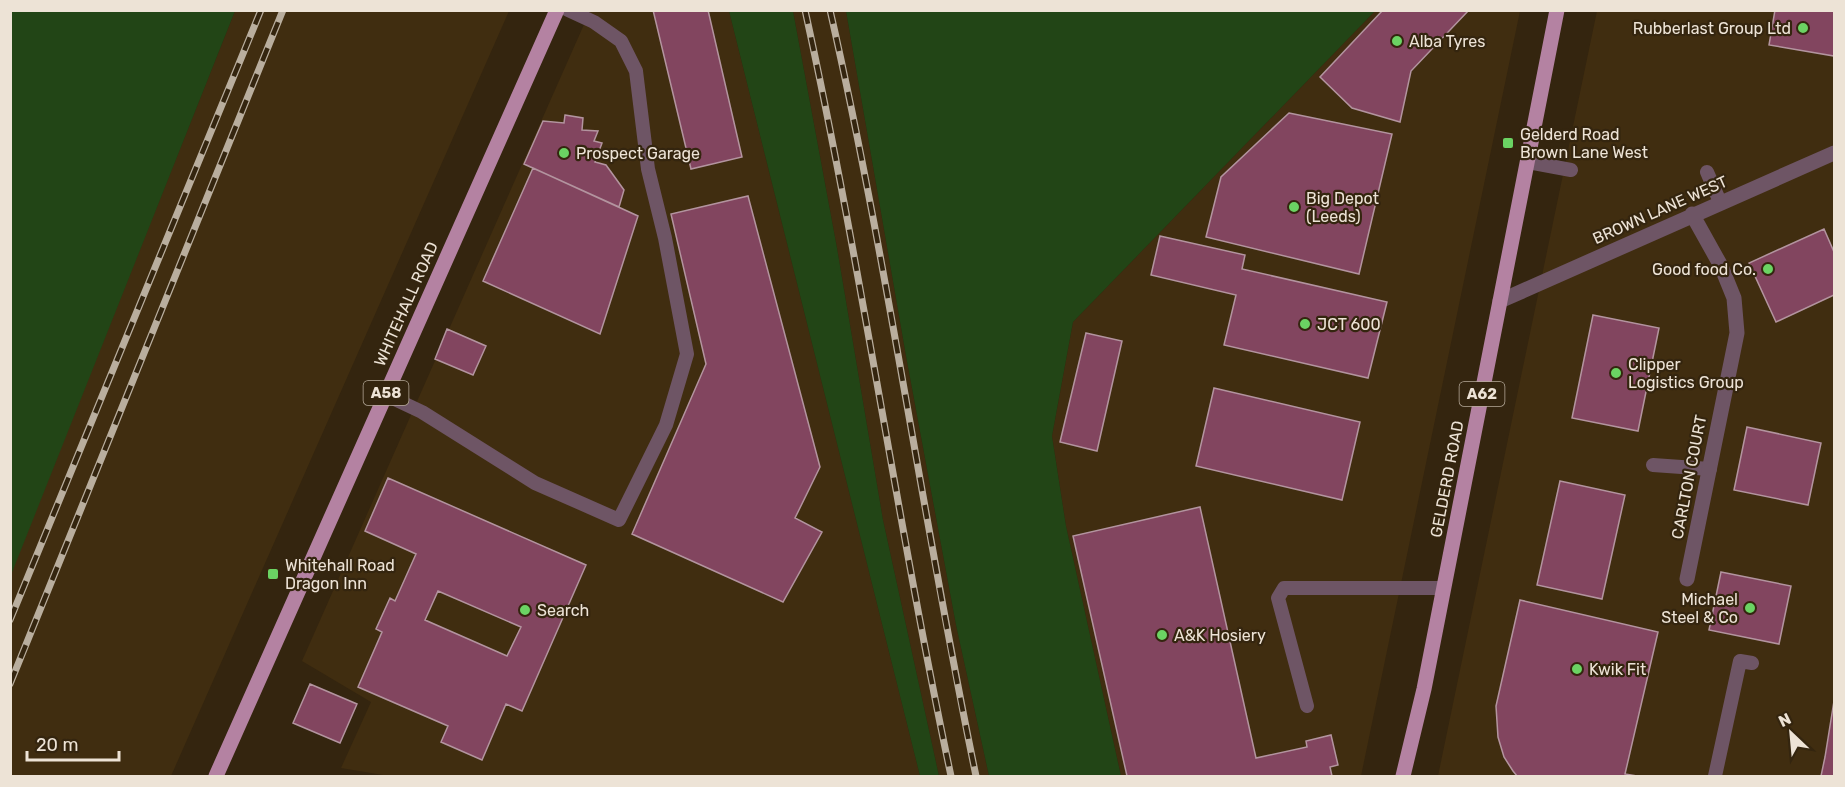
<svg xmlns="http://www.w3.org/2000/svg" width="1845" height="787" viewBox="0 0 1845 787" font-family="Rubik,sans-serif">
  <rect width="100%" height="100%" fill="#34250f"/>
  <!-- built -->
  <path fill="#402d10" d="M235 11H509L171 776H11L10 575Z
    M590 11H729L920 776H389L341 768 371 702 302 661Z
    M793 11H846L906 356 956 625 989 776H939L883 520 837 248Z
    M1375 11H1520L1361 776H1121L1066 526 1052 436 1073 322Z
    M1597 11H1834V776H1438Z"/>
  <!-- green -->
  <path fill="#224516" d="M10 11H235L11 575H10Z
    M729 11H793L837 248 883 520 939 776H920Z
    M846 11H1375L1073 322 1052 436 1066 526 1121 776H989L956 625 906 356Z"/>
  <!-- building -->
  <path fill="#82455f" stroke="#b3949f" stroke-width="1.5" fill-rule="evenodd" d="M653 10H708L742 157 691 169Z
    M1383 10H1469L1411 71 1400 122 1352 108 1320 77Z
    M1775 10H1834V56L1769 45Z
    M1289 113 1392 134 1359 274 1206 237 1221 177Z
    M565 115 583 118 582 130 598 131 594 141 602 143 595 162 606 165 624 190 619 207 524 164 543 121 564 123Z
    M533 168 638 216 600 334 483 281Z
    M748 196 820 467 795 518 822 532 783 602 632 534 706 364 671 214Z
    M1824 229 1834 252V295L1776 322 1749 263Z
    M1160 236 1245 255 1242 269 1387 302 1368 378 1224 345 1236 295 1151 275Z
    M1593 315 1659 328 1638 431 1572 418Z
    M447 329 486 346 473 375 435 359Z
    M1086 333 1122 341 1097 451 1060 442Z
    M1214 388 1360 422 1342 500 1196 466Z
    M1747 427 1821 443 1808 505 1734 490Z
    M388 478 586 565 522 711 506 704 482 760 441 742 448 726 358 687 382 632 376 629 390 598 395 601 416 554 365 531ZM438 591 521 627 507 656 425 620Z
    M1560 481 1625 495 1602 599 1537 585Z
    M1200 507 1256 758 1307 747 1306 741 1331 735 1338 765 1330 767 1332 776H1127L1073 536Z
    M1721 572 1791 586 1779 644 1709 630Z
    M1520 600 1658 632 1625 774 1637 776H1517L1513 771 1504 757 1498 737 1496 706Z
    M310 684 357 704 340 743 293 723Z
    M1834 701V776H1821L1825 757Z"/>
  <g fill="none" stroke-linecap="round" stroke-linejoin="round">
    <!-- lane -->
    <path stroke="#6e5565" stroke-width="14" d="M1528 162 1571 170
      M1707 172 1720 202
      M386 395 422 412 535 483 619 520 666 425 687 354 665 238 648 169 636 71 621 41 594 22 568 10
      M1653 465 1710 469
      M1307 706 1278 598 1284 588H1443
      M1715 776 1740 661 1752 663"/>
    <!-- street -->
    <path stroke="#6e5565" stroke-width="15" d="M1500 301 1834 153
      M1687 579 1737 333 1734 298 1721 266 1692 214"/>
    <!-- primary -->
    <path stroke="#b482a2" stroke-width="15" d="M216 776 557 10
      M1403 776 1424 689 1557 10"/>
    <defs>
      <path id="rail" d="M805 10C861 264 897 522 951 776
        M830 10C888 264 923 522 976 776
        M10 620 261 10
        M10 684 283 10"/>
    </defs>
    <!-- rail casing -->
    <use href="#rail" stroke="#b9ae9e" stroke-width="7"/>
    <!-- rail -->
    <use href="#rail" stroke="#34250f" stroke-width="4.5" stroke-dasharray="14" stroke-linecap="butt"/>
  </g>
  <!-- markers -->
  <g fill="#6bd363" stroke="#34250f" stroke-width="2">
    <circle cx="1803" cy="28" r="6"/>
    <circle cx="1397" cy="41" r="6"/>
    <rect x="1502" y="137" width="12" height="12" rx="3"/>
    <circle cx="564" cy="153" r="6"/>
    <circle cx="1294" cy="207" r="6"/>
    <circle cx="1768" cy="269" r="6"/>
    <circle cx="1305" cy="324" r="6"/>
    <circle cx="1616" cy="373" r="6"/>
    <rect x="267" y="568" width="12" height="12" rx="3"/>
    <circle cx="1750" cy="608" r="6"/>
    <circle cx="525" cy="610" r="6"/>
    <circle cx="1162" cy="635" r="6"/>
    <circle cx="1577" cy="669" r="6"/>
  </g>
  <g text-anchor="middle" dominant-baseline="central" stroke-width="4.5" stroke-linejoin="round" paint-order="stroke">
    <!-- shield labels -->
    <g fill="#34250f" stroke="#b6aa9a" stroke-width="1.5">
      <rect x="363.5" y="381" width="45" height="24" rx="4.5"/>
      <rect x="1459.5" y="382" width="45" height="24" rx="4.5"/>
    </g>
    <g font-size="15" font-weight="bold" fill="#ede3d6">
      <text x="386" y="393">A58</text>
      <text x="1482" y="394">A62</text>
    </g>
    <!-- poi labels -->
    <g font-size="16" fill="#ede3d6" stroke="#34250f" text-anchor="start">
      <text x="1791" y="28" text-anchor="end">Rubberlast Group Ltd</text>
      <text x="1409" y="41">Alba Tyres</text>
      <text x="1520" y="134">Gelderd Road<tspan x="1520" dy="18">Brown Lane West</tspan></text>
      <text x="576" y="153">Prospect Garage</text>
      <text x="1306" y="198">Big Depot<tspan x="1306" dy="18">(Leeds)</tspan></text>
      <text x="1756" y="269" text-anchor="end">Good food Co.</text>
      <text x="1317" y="324">JCT 600</text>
      <text x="1628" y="364">Clipper<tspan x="1628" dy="18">Logistics Group</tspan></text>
      <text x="285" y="565">Whitehall Road<tspan x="285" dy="18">Dragon Inn</tspan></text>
      <text x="1738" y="599" text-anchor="end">Michael<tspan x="1738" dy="18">Steel &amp; Co</tspan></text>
      <text x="537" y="610">Search</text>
      <text x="1174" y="635">A&amp;K Hosiery</text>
      <text x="1589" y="669">Kwik Fit</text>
    </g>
    <!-- street labels -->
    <g font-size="16" fill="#ede3d6" stroke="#34250f">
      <text transform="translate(1660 210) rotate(-24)">BROWN LANE WEST</text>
      <text transform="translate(406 304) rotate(-66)">WHITEHALL ROAD</text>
      <text transform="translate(1689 477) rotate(-79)">CARLTON COURT</text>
      <text transform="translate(1447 479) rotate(-79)">GELDERD ROAD</text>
    </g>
  </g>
  <!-- border -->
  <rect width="1845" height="787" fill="none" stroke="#ede3d6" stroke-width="24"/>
  <!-- north arrow -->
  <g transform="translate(1791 733) rotate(334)" stroke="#34250f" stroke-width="4.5" paint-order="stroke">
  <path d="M0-4.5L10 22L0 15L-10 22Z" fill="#ede3d6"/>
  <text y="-9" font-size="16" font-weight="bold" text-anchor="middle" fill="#ede3d6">N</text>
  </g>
  <!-- scale -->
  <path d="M27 751v9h92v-9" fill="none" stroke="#ede3d6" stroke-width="3"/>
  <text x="36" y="751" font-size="18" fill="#ede3d6" stroke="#34250f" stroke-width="4.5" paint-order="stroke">20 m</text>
</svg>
